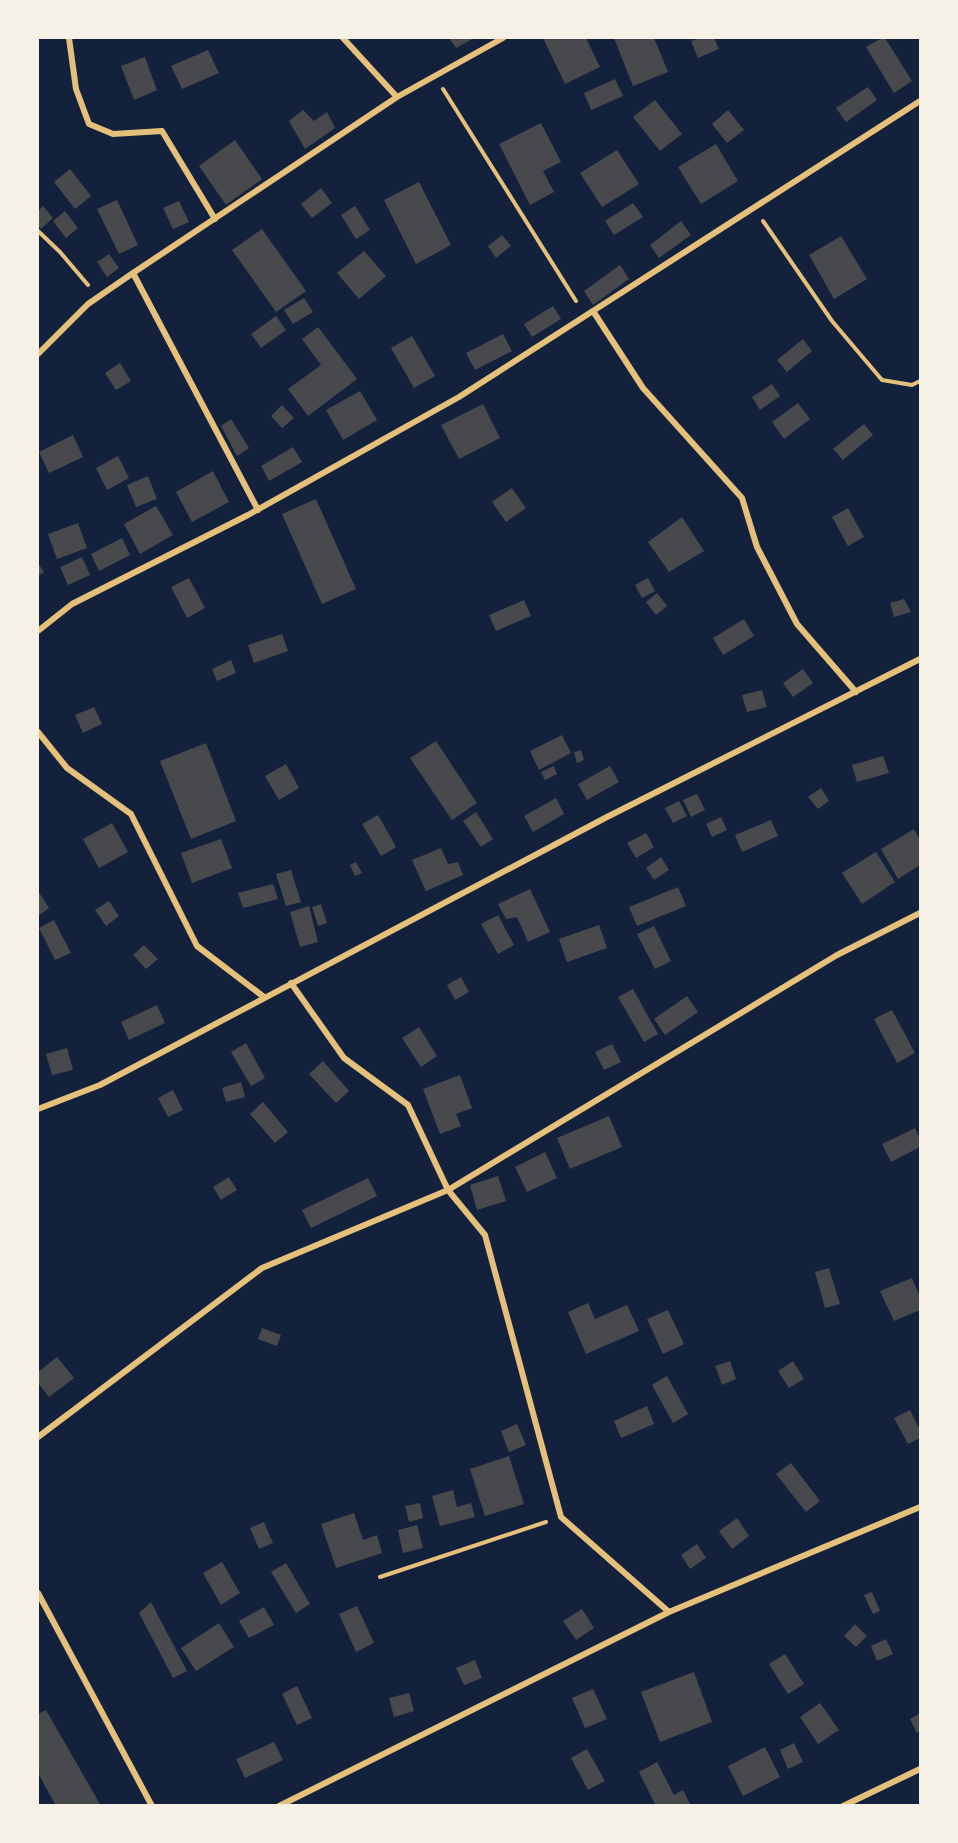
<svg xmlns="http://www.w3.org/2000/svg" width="958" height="1843" viewBox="0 0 958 1843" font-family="'IBM Plex Serif',serif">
  <rect width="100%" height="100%" fill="#14213d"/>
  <!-- building -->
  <path fill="#48494c" d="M449 38H474L456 48Z
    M543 38H586L600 67 565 84Z
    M614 38H654L668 72 633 86Z
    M700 38H714L719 49 698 58 691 41Z
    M882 38H885L912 81 894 93 866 47Z
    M208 50 219 73 182 89 171 66Z
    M145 57 157 90 134 100 121 66Z
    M615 79 623 96 591 110 584 93Z
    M868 87 877 100 846 122 836 108Z
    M655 100 682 134 660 151 633 117Z
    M303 110 314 121 327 112 335 128 305 149 289 121Z
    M728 110 744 130 727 143 712 124Z
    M541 123 561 162 543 171 554 192 530 205 499 144Z
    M235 140 262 179 226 205 199 166Z
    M716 144 738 181 701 204 678 167Z
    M617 150 639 184 602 207 580 173Z
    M70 169 91 196 75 209 54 182Z
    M419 182 451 245 416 264 384 200Z
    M321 188 332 203 312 218 301 204Z
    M117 200 138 245 119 254 97 209Z
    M179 201 189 222 173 229 163 208Z
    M633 203 643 217 614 235 605 221Z
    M43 206 53 218 41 229 38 225V211Z
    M355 206 370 230 356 239 341 215Z
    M65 211 78 228 66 238 53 221Z
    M681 221 691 235 659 258 650 245Z
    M262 229 306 291 276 312 232 250Z
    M502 235 511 246 496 258 488 246Z
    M841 236 867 279 834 299 809 255Z
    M364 251 386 276 359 299 337 273Z
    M109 254 119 268 107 277 97 262Z
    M620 265 629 279 593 305 584 291Z
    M304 298 313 312 293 324 284 310Z
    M553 306 561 319 532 337 524 324Z
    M276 316 286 330 261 348 251 334Z
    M318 327 357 379 308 416 288 389 321 365 302 339Z
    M503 334 512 351 475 370 466 353Z
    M412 336 435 376 414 388 391 348Z
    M803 339 812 351 787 372 777 360Z
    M120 363 131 381 116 390 105 373Z
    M772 384 780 396 760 410 752 397Z
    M360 391 377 420 343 440 326 410Z
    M798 403 810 419 784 439 772 422Z
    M483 404 500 438 459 459 441 425Z
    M282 405 294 418 282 428 271 416Z
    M231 419 249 448 237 456 221 426Z
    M864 424 873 435 843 460 833 449Z
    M73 435 83 457 49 473 39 452Z
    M293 447 302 462 269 481 261 466Z
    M118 456 129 478 107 490 96 468Z
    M213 471 229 502 192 522 176 492Z
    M148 476 157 499 136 507 127 485Z
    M512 488 526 508 506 522 492 502Z
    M316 499 356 589 322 604 282 514Z
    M156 506 173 535 140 554 124 524Z
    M848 508 864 537 848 546 832 517Z
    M682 517 704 551 669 572 648 542Z
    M78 523 87 548 57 559 48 534Z
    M122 538 130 555 99 571 91 554Z
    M82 557 90 575 68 585 60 567Z
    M38 563 44 572 38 576Z
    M189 578 205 608 187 618 171 587Z
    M648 578 655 591 642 598 635 585Z
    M657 593 667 606 656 615 646 602Z
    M904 599 911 612 894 617 890 603Z
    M524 600 531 616 496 631 489 615Z
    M744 619 754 636 723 655 713 638Z
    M282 634 288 651 254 663 248 645Z
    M231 660 236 673 217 681 212 669Z
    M803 669 813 683 793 697 783 683Z
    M762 690 767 707 747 712 742 695Z
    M94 707 102 724 83 733 75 715Z
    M562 735 571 753 539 770 530 751Z
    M436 741 477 803 452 820 410 758Z
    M206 743 236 821 191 839 160 761Z
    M581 750 584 760 577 763 574 752Z
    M883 756 889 773 857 782 852 765Z
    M286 764 299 788 279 800 265 776Z
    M554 766 557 774 545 780 541 772Z
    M610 766 619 782 587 800 578 784Z
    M821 788 829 801 818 809 808 797Z
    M697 794 705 810 691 817 683 800Z
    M556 798 564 814 533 832 524 816Z
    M679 801 687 816 673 823 665 808Z
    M476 812 493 839 481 847 463 821Z
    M378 815 396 847 381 856 362 824Z
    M721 817 727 830 712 837 706 824Z
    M771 820 778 836 742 852 735 835Z
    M112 823 128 852 99 868 83 839Z
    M914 829 920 840V865L898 879 881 849Z
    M646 833 654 847 636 858 627 843Z
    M221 839 232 868 192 883 181 853Z
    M441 848 448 864 458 862 463 875 426 891 412 860Z
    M876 852 895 882 862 904 842 873Z
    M661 857 669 870 654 880 646 868Z
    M356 862 362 873 355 876 350 865Z
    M291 870 301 902 286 906 276 874Z
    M273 884 278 899 243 908 238 893Z
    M678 887 686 906 637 926 629 907Z
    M530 889 550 932 528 942 517 917 506 919 498 904Z
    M38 891 49 908 38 916Z
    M109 901 119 916 106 926 95 910Z
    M321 904 327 923 318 926 312 907Z
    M309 906 318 942 300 947 290 912Z
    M498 915 514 945 498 954 481 924Z
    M54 920 71 953 55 960 39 928Z
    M599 925 607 948 567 962 559 939Z
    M654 926 671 961 655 969 637 934Z
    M144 945 158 959 146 969 133 955Z
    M461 977 469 992 455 1000 447 985Z
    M633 989 658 1034 644 1042 618 997Z
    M687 996 698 1012 665 1035 654 1019Z
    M157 1005 165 1023 129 1040 121 1022Z
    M892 1010 915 1053 897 1063 874 1019Z
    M419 1027 437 1056 421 1067 402 1038Z
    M246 1043 265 1078 251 1086 231 1052Z
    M612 1044 621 1062 604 1070 595 1052Z
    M67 1048 73 1070 52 1075 46 1054Z
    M323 1061 349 1091 336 1103 309 1074Z
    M460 1075 472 1108 456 1114 461 1126 440 1134 423 1089Z
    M241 1082 245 1097 226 1102 222 1088Z
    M173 1090 183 1110 168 1117 158 1098Z
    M263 1102 288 1132 275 1143 250 1114Z
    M609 1116 622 1147 570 1169 557 1138Z
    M915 1128 920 1139V1147L891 1162 882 1144Z
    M545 1152 557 1178 527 1192 515 1167Z
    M498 1176 506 1201 477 1210 470 1185Z
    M229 1177 237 1190 221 1200 213 1187Z
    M368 1178 377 1196 311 1228 302 1210Z
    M829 1268 840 1304 825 1308 815 1272Z
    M912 1278 920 1297V1310L894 1321 880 1291Z
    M588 1303 595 1319 627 1305 639 1331 586 1354 568 1312Z
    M668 1310 684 1344 663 1354 647 1319Z
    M262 1328 281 1335 277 1346 258 1339Z
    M57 1357 74 1378 49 1397 38 1383V1372Z
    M730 1361 736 1379 722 1385 715 1366Z
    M793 1361 804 1379 789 1388 778 1371Z
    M667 1376 688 1414 673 1423 652 1385Z
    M647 1406 654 1424 621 1438 614 1421Z
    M910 1410 920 1430V1438L908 1444 894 1418Z
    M517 1424 526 1445 509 1452 501 1431Z
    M509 1456 524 1504 485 1516 470 1469Z
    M791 1463 820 1501 806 1512 776 1474Z
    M453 1490 457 1507 471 1503 475 1517 440 1526 432 1496Z
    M420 1503 423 1518 409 1522 405 1506Z
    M354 1513 363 1540 377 1535 382 1553 336 1568 321 1524Z
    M737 1518 749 1536 732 1549 719 1531Z
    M264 1522 273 1543 259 1549 250 1528Z
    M417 1525 423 1548 403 1553 398 1530Z
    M697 1544 706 1558 690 1569 681 1555Z
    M222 1562 240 1593 221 1605 203 1573Z
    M286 1563 310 1604 296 1613 271 1572Z
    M872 1592 880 1611 873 1614 864 1595Z
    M151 1602 187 1671 173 1678 139 1613Z
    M357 1606 374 1643 356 1652 339 1614Z
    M264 1607 274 1625 249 1638 239 1621Z
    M582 1609 594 1628 576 1640 563 1621Z
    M219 1623 234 1647 196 1671 181 1648Z
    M855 1624 867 1636 856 1647 844 1636Z
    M886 1639 893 1654 877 1661 871 1646Z
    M785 1654 804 1684 788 1694 769 1664Z
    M475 1660 482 1678 464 1685 456 1668Z
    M694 1672 712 1722 660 1742 641 1692Z
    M297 1686 312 1718 297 1725 282 1694Z
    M593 1689 607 1719 585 1728 572 1698Z
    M409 1693 414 1711 394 1717 389 1698Z
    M820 1703 839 1730 818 1744 800 1717Z
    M46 1710 101 1806H56L38 1773V1714Z
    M920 1713V1731L917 1733 910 1719Z
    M274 1742 283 1760 245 1778 236 1759Z
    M794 1743 803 1762 788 1769 780 1750Z
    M765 1747 780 1777 743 1796 728 1766Z
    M587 1749 605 1781 588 1790 571 1758Z
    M657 1762 674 1795 683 1790 691 1806H656L639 1772Z"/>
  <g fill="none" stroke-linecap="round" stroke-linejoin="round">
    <!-- path -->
    <path stroke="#e5c07b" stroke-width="4" d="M443 89 576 301
      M763 221 832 321 882 380 912 385 920 381
      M38 231 60 252 88 285
      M380 1577 546 1522"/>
    <!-- minor -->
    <path stroke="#e5c07b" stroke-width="6" d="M69 38 76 89 89 124 113 134 162 131 215 219
      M343 38 397 97
      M133 273 258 510
      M593 311 643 388 742 498 757 547 797 624 856 692
      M38 354 88 304 133 273 397 97 503 38
      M38 631 72 604 248 515 459 397 920 101
      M38 732 67 768 131 814 197 946 264 997
      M291 983 344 1058 408 1105 448 1190 485 1235 561 1517 669 1612
      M38 1109 100 1085 605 818 920 659
      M38 1437 262 1268 448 1190 837 955 920 913
      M38 1593 152 1806
      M279 1806 669 1612 920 1507
      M843 1806 920 1769"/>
  </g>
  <!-- border -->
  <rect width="958" height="1843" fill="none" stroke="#f6f1e7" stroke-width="78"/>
</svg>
